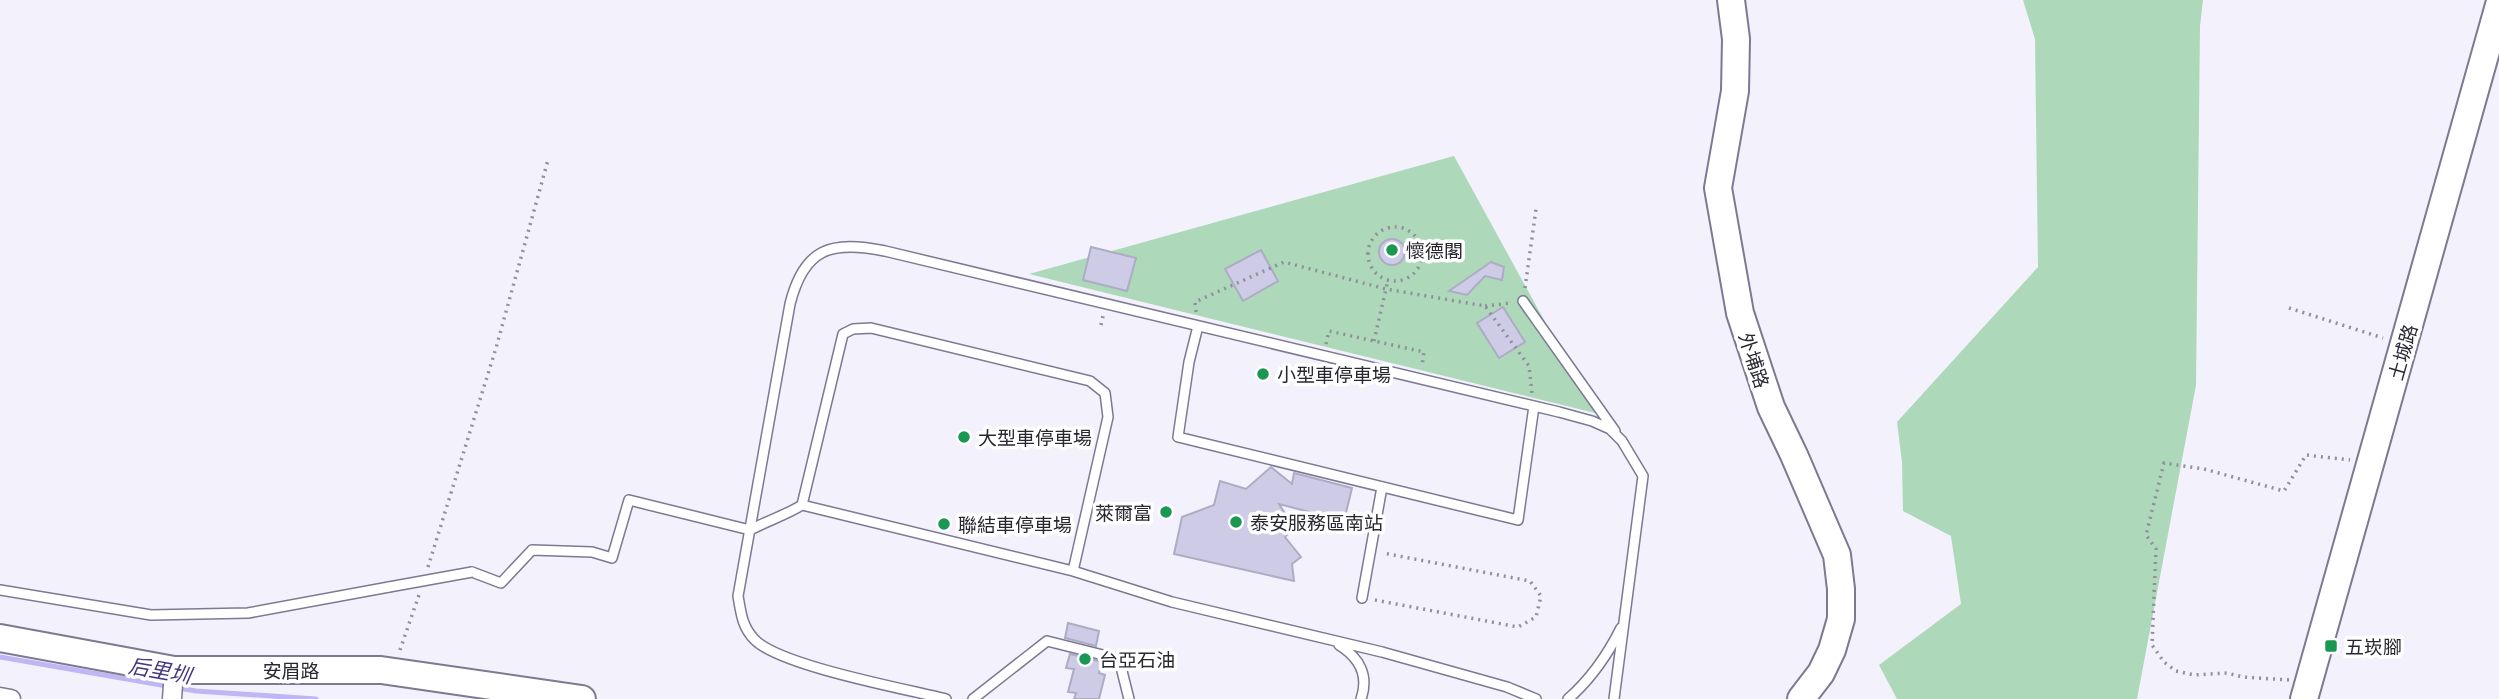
<svg xmlns="http://www.w3.org/2000/svg" width="2499" height="699" viewBox="0 0 2499 699" font-family="'Playfair Display','Noto Sans TC',serif">
  <rect width="100%" height="100%" fill="#f2f1fc"/>
  <!-- green -->
  <path fill="#add8b9" d="M2023 0H2203L2200 26 2196 385 2137 699H1897L1879 665 1961 604 1951 536 1903 511 1902 462 1897 422 2038 267 2035 39Z
    M1454 156 1595 413 1029 274Z"/>
  <g fill="none" stroke-linecap="round" stroke-linejoin="round">
    <!-- stream -->
    <path stroke="#bfb7f3" stroke-width="5" d="M0 657 196 691 316 699"/>
  </g>
  <!-- building -->
  <path fill="#cdcbe5" stroke="#aeabc5" stroke-width="2" d="M1379 252a13 13 0 1 1 26 0a13 13 0 1 1-26 0Z
    M1091 247 1136 258 1127 291 1083 280Z
    M1261 250 1278 281 1243 301 1225 269Z
    M1491 262 1504 267 1502 280 1485 276 1467 295 1449 291Z
    M1503 307 1525 342 1499 358 1477 323Z
    M1271 467 1292 484 1294 473 1352 488 1344 521 1279 504 1294 527 1285 537 1301 557 1292 564 1294 581 1174 554 1182 517 1214 505 1220 481 1246 489Z
    M1068 623 1099 631 1096 646 1065 638Z
    M1070 654 1102 662 1099 673 1105 675 1099 699H1074L1076 693 1068 692 1074 669 1066 668Z"/>
  <g fill="none" stroke-linecap="round" stroke-linejoin="round">
    <defs>
      <path id="lane" d="M1523 301 1615 431
        M1198 326 1189 362 1178 437 1518 520 1534 406
        M802 505 843 334 853 329 871 328 1090 381 1105 393 1108 417 1073 571
        M472 572 501 583 532 550 592 552 612 558 629 500 750 530C767 521 786 515 802 505L1073 571 1172 602 1382 652 1507 687 1536 699
        M0 590 151 615 248 613 389 587
        M1362 598 1382 487
        M1339 645C1360 658 1369 676 1361 699
        M946 699C906 689 781 666 755 640 742 627 741 613 738 596L790 304C804 248 831 240 885 251L1559 412 1592 421 1610 429 1622 441 1643 476 1614 699
        M973 699 1047 641 1119 659 1129 699
        M1568 699C1591 679 1607 656 1621 628"/>
      <path id="street" d="M0 697 11 699
        M172 699 174 670"/>
      <path id="secondary" d="M1731 0 1736 39 1735 91 1718 188 1740 313 1771 407 1794 455 1837 555 1841 589V619L1832 650 1821 673 1801 699
        M0 638 174 670H381L582 699
        M2304 699 2499 5"/>
    </defs>
    <!-- lane casing -->
    <use href="#lane" stroke="#7c7991" stroke-width="12"/>
    <!-- street casing -->
    <use href="#street" stroke="#7c7991" stroke-width="21"/>
    <!-- secondary casing -->
    <use href="#secondary" stroke="#7c7991" stroke-width="30"/>
    <!-- path -->
    <path stroke="#908f9a" stroke-width="3.5" stroke-dasharray="2 5" stroke-linecap="butt" d="M1368 254a27 27 0 1 1 54 0a27 27 0 1 1-54 0Z
      M1525 288 1536 209
      M1485 306 1511 303
      M2289 308 2383 338
      M1196 312 1195 302 1284 262 1386 289 1485 306 1529 366 1532 393
      M1101 325 1103 316
      M1374 341 1388 280
      M1326 344 1329 331 1424 352 1422 366
      M428 567 496 348 548 160
      M1375 600 1518 627 1536 617 1541 596 1530 581 1383 553
      M400 650 419 595
      M2289 680 2243 677 2227 673 2194 675 2176 671 2164 662 2152 645 2156 549 2146 535 2164 463 2204 469 2284 491 2306 455 2350 460"/>
    <!-- lane -->
    <use href="#lane" stroke="#fff" stroke-width="9"/>
    <!-- street -->
    <use href="#street" stroke="#fff" stroke-width="18"/>
    <!-- secondary -->
    <use href="#secondary" stroke="#fff" stroke-width="26"/>
    <defs>
      <path id="lane-bridge" d="M389 587 472 572"/>
    </defs>
    <!-- lane-bridge casing -->
    <use href="#lane-bridge" stroke="#7c7991" stroke-width="12" stroke-linecap="butt"/>
    <!-- lane-bridge -->
    <use href="#lane-bridge" stroke="#fff" stroke-width="9"/>
  </g>
  <!-- markers -->
  <g fill="#1b9754" stroke="#fff" stroke-width="2.5">
    <circle cx="1392" cy="250" r="7"/>
    <circle cx="1263" cy="374" r="7"/>
    <circle cx="964" cy="437" r="7"/>
    <circle cx="1166" cy="512" r="7"/>
    <circle cx="1236" cy="522" r="7"/>
    <circle cx="944" cy="524" r="7"/>
    <rect x="2324" y="639" width="14" height="14" rx="3.5"/>
    <circle cx="1085" cy="659" r="7"/>
  </g>
  <g text-anchor="middle" dominant-baseline="central" stroke-width="7" stroke-linejoin="round" paint-order="stroke">
    <!-- poi labels -->
    <g font-size="19" fill="#292832" stroke="#fff" text-anchor="start">
      <text x="1406" y="250">懷德閣</text>
      <text x="1277" y="374">小型車停車場</text>
      <text x="978" y="437">大型車停車場</text>
      <text x="1152" y="512" text-anchor="end">萊爾富</text>
      <text x="1250" y="522">泰安服務區南站</text>
      <text x="958" y="524">聯結車停車場</text>
      <text x="2345" y="646">五崁腳</text>
      <text x="1099" y="659">台亞石油</text>
    </g>
    <!-- street labels -->
    <g font-size="19" fill="#292832" stroke="#fff">
      <text transform="translate(2402 352) rotate(-74)">土城路</text>
      <text transform="translate(1755 360) rotate(72)">外埔路</text>
      <text x="291" y="670">安眉路</text>
    </g>
    <!-- water labels -->
    <g font-size="21" font-style="italic" fill="#48387f" stroke="#fff">
      <text transform="translate(160 669) rotate(10)">后里圳</text>
    </g>
  </g>
</svg>
